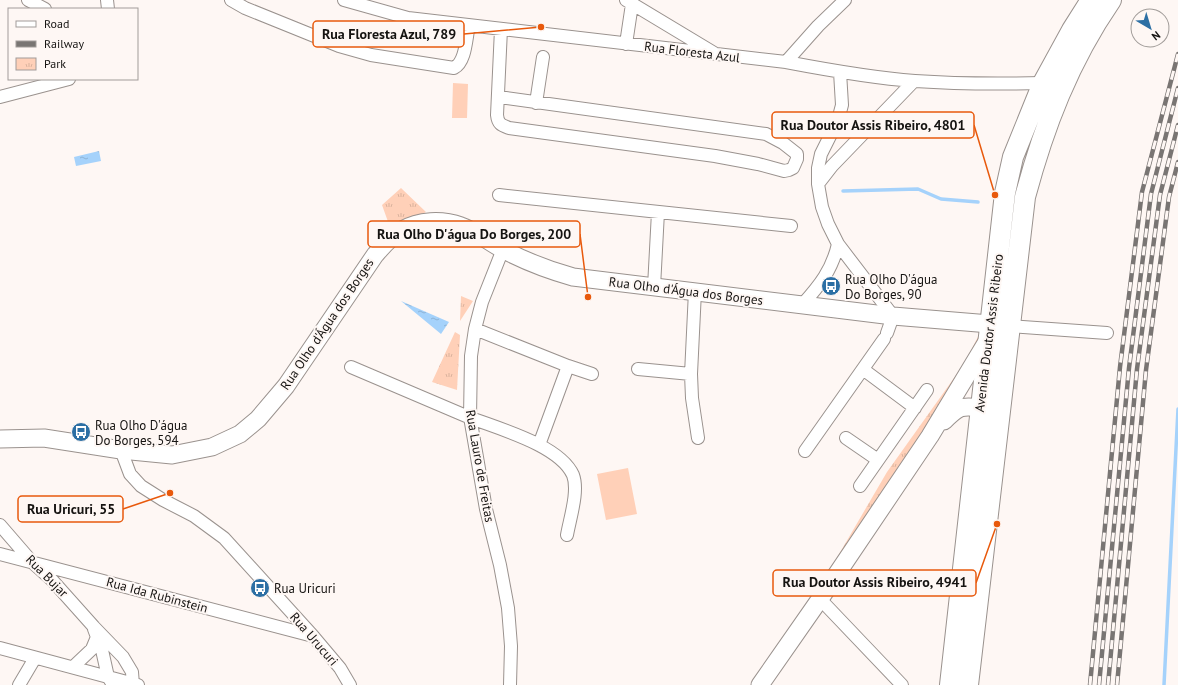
<svg xmlns="http://www.w3.org/2000/svg" width="1178" height="685" viewBox="0 0 1178 685" font-family="'PT Sans',sans-serif">
  <defs>
    <pattern id="park-tufts" width="24" height="20" patternUnits="userSpaceOnUse"><rect width="24" height="20" fill="#ffd0b8"/><path d="M3 7l-1-3M5 7V3M7 7l1-3M15 17l-1-3M17 17v-4M19 17l1-3" fill="none" stroke="#dab29d"/></pattern>
    <pattern id="water-ripples" width="26" height="14" patternUnits="userSpaceOnUse"><rect width="26" height="14" fill="#a5d2fb"/><path d="M2 4q2-2 4 0t4 0M15 11q2-2 4 0t4 0" fill="none" stroke="#8db3d6"/></pattern>
  </defs>
  <rect width="100%" height="100%" fill="#fef7f4"/>
  <!-- green -->
  <path fill="#ffd0b8" d="M453 83 468 84 467 118H452Z
    M628 468 637 514 606 520 597 474Z"/>
  <!-- park -->
  <path fill="url(#park-tufts)" d="M401 188 426 212 391 230 382 205Z
    M461 296 473 301 460 321Z
    M982 329 978 366 821 585 887 472 964 364Z
    M455 332 460 335 457 390 432 382Z"/>
  <!-- water -->
  <path fill="url(#water-ripples)" d="M99 151 101 161 76 166 74 157Z
    M401 301 449 322 441 334Z"/>
  <g fill="none" stroke-linecap="round" stroke-linejoin="round">
    <!-- stream -->
    <path stroke="#a5d2fb" stroke-width="3.5" d="M843 191 918 189 941 199 978 202
      M1164 685 1178 409"/>
    <defs>
      <path id="street" d="M28 0 45 9
        M107 0 108 9
        M231 0 245 8 339 46 371 55 454 68C466 62 466 38 469 25
        M344 0 408 18 786 62C828 70 872 78 915 81 958 84 1000 84 1043 83
        M626 0 714 53
        M626 44 632 4
        M786 62 818 26 845 0
        M840 72 842 105 838 120 821 154 818 168V184L822 207 828 224 838 244 893 316 887 333
        M0 97 69 79
        M499 97 766 134 783 143 797 154V159L793 168 789 170 784 171 758 164 715 156 509 128C501 125 498 124 497 115L501 29
        M536 103 543 57
        M818 184 832 166 914 81
        M499 195 791 226
        M503 249 482 302 475 329 471 356 470 417 486 509 500 565 508 608 511 646 510 685
        M654 287 658 212
        M695 291 691 374 692 398 698 438
        M802 305C820 285 832 270 838 244
        M1010 326 1107 333
        M475 329 568 366 592 374
        M351 367C389 383 427 399 466 416 495 428 559 444 573 475 579 491 570 518 567 535
        M638 369 691 374
        M864 370 915 408
        M846 438 878 460
        M539 445 568 366
        M121 450 130 474 141 486 163 500 194 516 224 538 313 636 340 668 350 685
        M805 451 884 339
        M860 486 927 390
        M0 525 32 562 52 580 94 627 123 657 132 672 133 685
        M0 554 313 636
        M820 599 902 685
        M94 629 102 650 108 677 112 683
        M0 648 138 685
        M73 667 92 649 97 637
        M19 685 35 658"/>
      <path id="secondary" d="M944 421C958 407 961 405 980 408
        M0 439 44 438 121 450 172 455 212 447 240 434 258 419 286 386 375 255C383 246 391 236 402 230 419 220 442 219 461 226 476 231 490 243 504 250 527 262 548 270 573 277L893 316 1002 325
        M760 685 820 599 930 436 988 340"/>
      <path id="primary" d="M950 685 1005 193 1013 157 1043 83 1072 30 1091 0
        M968 685 1025 197C1044 126 1069 61 1111 0"/>
    </defs>
    <!-- street casing -->
    <use href="#street" stroke="#9a928e" stroke-width="14"/>
    <!-- secondary casing -->
    <use href="#secondary" stroke="#9a928e" stroke-width="19"/>
    <!-- primary casing -->
    <use href="#primary" stroke="#9a928e" stroke-width="22"/>
    <!-- street -->
    <use href="#street" stroke="#fff" stroke-width="12"/>
    <!-- secondary -->
    <use href="#secondary" stroke="#fff" stroke-width="17"/>
    <!-- primary -->
    <use href="#primary" stroke="#fff" stroke-width="20"/>
    <defs>
      <path id="rail" d="M1090 685 1120 367 1142 192 1178 54
        M1099 685 1129 368 1151 194 1178 88
        M1108 685 1137 369 1160 195 1178 125
        M1117 685 1146 370 1169 197 1178 162"/>
    </defs>
    <!-- rail casing -->
    <use href="#rail" stroke="#797573" stroke-width="4.5"/>
    <!-- rail -->
    <use href="#rail" stroke="#fef7f4" stroke-width="3" stroke-dasharray="9" stroke-linecap="butt"/>
  </g>
  <!-- icons -->
  <defs>
    <symbol id="bus-disc" viewBox="-11 -11 22 22"><circle r="9.5" fill="#2c6fa4" stroke="#fef7f4"/><path d="M-5-6H5V4H4V6H2V4H-2V6H-4V4H-5ZM-3.5-4V0h7V-4ZM-3.5 1.2v1.5H-2V1.2ZM2 1.2v1.5H3.5V1.2Z" fill="#fff"/></symbol>
  </defs>
  <g fill-rule="evenodd">
    <use href="#bus-disc" x="820" y="275" width="22" height="22"/>
    <use href="#bus-disc" x="70" y="421" width="22" height="22"/>
    <use href="#bus-disc" x="249" y="577" width="22" height="22"/>
  </g>
  <g text-anchor="middle" dominant-baseline="central" stroke-width="4" stroke-linejoin="round" paint-order="stroke">
    <!-- street labels -->
    <g font-size="13" fill="#151311" stroke="#fef7f4">
      <text transform="translate(692 52) rotate(7)">Rua Floresta Azul</text>
      <text transform="translate(686 291) rotate(7)">Rua Olho d'Água dos Borges</text>
      <text transform="translate(327 324) rotate(-56)">Rua Olho d'Água dos Borges</text>
      <text transform="translate(989 333) rotate(-83)">Avenida Doutor Assis Ribeiro</text>
      <text transform="translate(480 466) rotate(80)">Rua Lauro de Freitas</text>
      <text transform="translate(47 576) rotate(45)">Rua Bujar</text>
      <text transform="translate(157 595) rotate(15)">Rua Ida Rubinstein</text>
      <text transform="translate(314 639) rotate(49)">Rua Urucuri</text>
    </g>
    <!-- poi labels -->
    <g font-size="13" fill="#151311" stroke="#fef7f4" text-anchor="start">
      <text x="845" y="279">Rua Olho D'água<tspan x="845" dy="15">Do Borges, 90</tspan></text>
      <text x="95" y="425">Rua Olho D'água<tspan x="95" dy="15">Do Borges, 594</tspan></text>
      <text x="274" y="588">Rua Uricuri</text>
    </g>
  </g>
  <!-- callouts -->
  <path fill="none" stroke="#e8590c" stroke-width="1.5" d="M541 27L464 34M995 195L974 125M588 297L580 234M170 493L123 509M997 524L976 583"/>
  <g fill="#e8590c" stroke="#fef7f4" stroke-width="1.5">
    <circle cx="541" cy="27" r="4"/>
    <circle cx="995" cy="195" r="4"/>
    <circle cx="588" cy="297" r="4"/>
    <circle cx="170" cy="493" r="4"/>
    <circle cx="997" cy="524" r="4"/>
  </g>
  <g fill="#fef7f4" stroke="#e8590c" stroke-width="1.5">
    <rect x="313" y="21" width="151" height="26" rx="4"/>
    <rect x="772" y="112" width="202" height="26" rx="4"/>
    <rect x="368" y="221" width="212" height="26" rx="4"/>
    <rect x="18" y="496" width="105" height="26" rx="4"/>
    <rect x="773" y="570" width="203" height="26" rx="4"/>
  </g>
  <g font-size="14" text-anchor="middle" font-weight="bold" fill="#151311">
    <text x="389" y="39">Rua Floresta Azul, 789</text>
    <text x="873" y="130">Rua Doutor Assis Ribeiro, 4801</text>
    <text x="474" y="239">Rua Olho D'água Do Borges, 200</text>
    <text x="71" y="514">Rua Uricuri, 55</text>
    <text x="875" y="587">Rua Doutor Assis Ribeiro, 4941</text>
  </g>
  <!-- legend -->
  <rect x="8" y="8" width="130" height="72" fill="#fef7f4" stroke="#a19c99"/>
  <rect x="16" y="21" width="20" height="6" fill="#ffffff" stroke="#a19c99"/>
  <text x="44" y="28" font-size="12" fill="#151311">Road</text>
  <rect x="16" y="41" width="20" height="6" fill="#797573" stroke="#a19c99"/>
  <text x="44" y="48" font-size="12" fill="#151311">Railway</text>
  <rect x="16" y="58" width="20" height="12" fill="url(#park-tufts)" stroke="#a19c99"/>
  <text x="44" y="68" font-size="12" fill="#151311">Park</text>
  <!-- north arrow -->
  <g transform="translate(1150 28) rotate(142)"><circle r="19" fill="#fef7f4" stroke="#a19c99"/>
  <path d="M0-3L7 15L0 10L-7 15Z" fill="#2c6fa4"/>
  <text y="-6" font-size="11" font-weight="bold" text-anchor="middle" fill="#151311">N</text>
  </g>
</svg>
